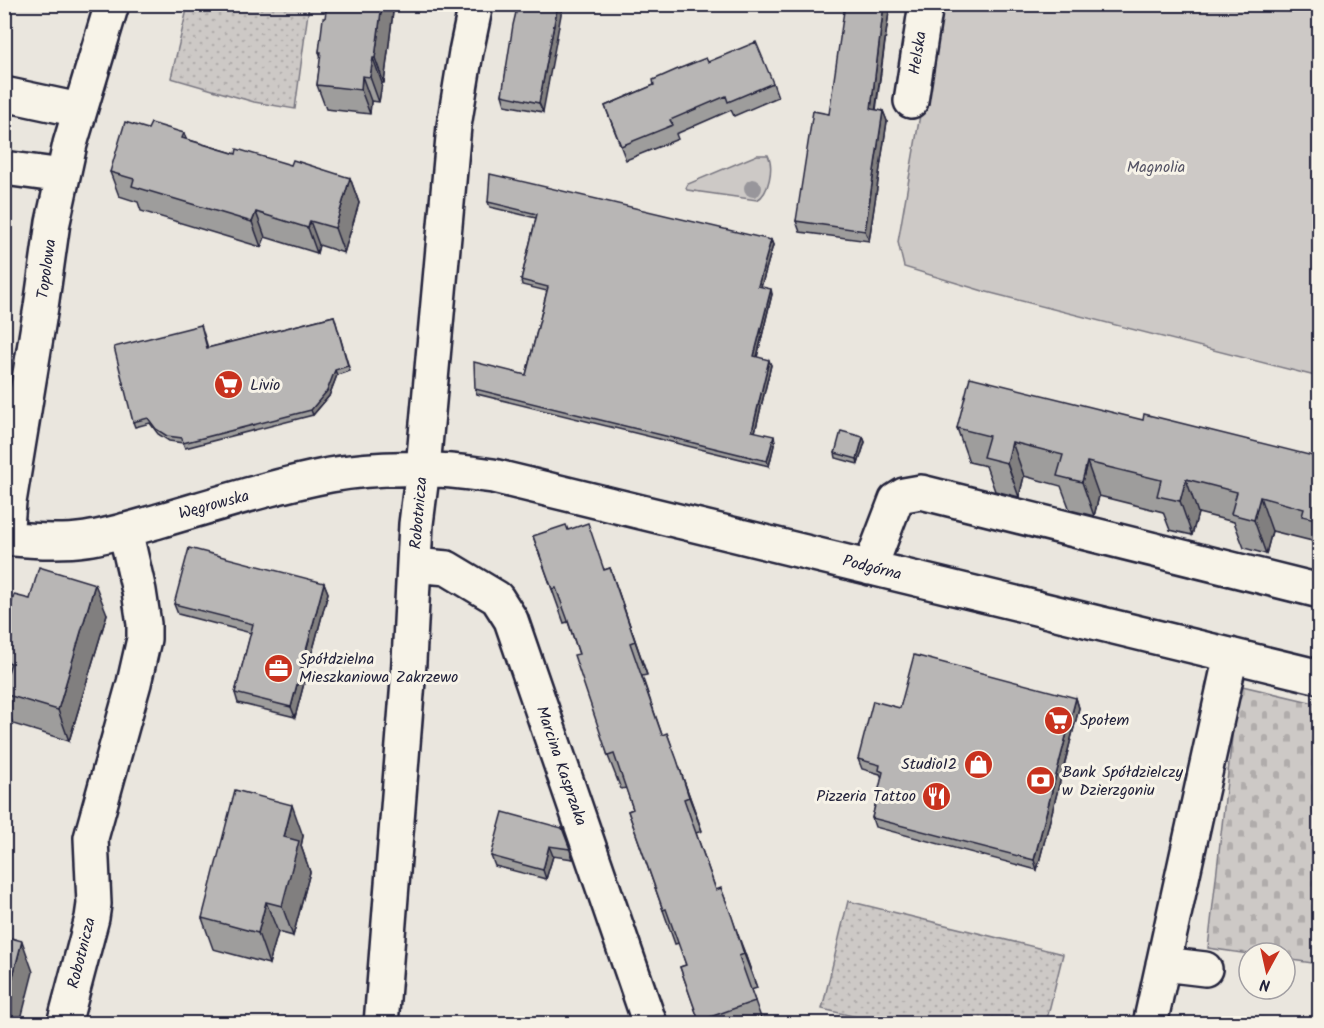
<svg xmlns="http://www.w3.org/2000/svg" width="1324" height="1028" viewBox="0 0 1324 1028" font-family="Kalam,sans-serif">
  <defs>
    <pattern id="cemetery-stones" width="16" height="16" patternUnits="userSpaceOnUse" patternTransform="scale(1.5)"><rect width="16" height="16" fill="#cdc9c6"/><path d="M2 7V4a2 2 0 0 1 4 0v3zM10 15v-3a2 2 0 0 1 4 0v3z" fill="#b0acab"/></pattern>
    <pattern id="park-dots" width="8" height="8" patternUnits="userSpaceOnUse" patternTransform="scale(1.5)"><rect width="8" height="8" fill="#cdc9c6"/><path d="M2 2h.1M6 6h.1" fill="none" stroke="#b0acab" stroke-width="1.8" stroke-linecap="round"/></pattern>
  </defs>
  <rect width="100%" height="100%" fill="#eae6de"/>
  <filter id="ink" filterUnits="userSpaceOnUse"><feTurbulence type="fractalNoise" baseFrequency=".0167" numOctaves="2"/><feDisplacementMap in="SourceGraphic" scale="12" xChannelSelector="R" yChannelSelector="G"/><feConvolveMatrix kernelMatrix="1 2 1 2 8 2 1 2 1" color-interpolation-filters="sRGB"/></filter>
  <g filter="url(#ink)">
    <!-- green -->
    <path fill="#cdc9c6" stroke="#787680" stroke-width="1.5" d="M939 5H1319V377L983 291 904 267 898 242Z
      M757 155H768C774 167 769 194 757 200L687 190 686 188 688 184Z"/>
    <!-- cemetery -->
    <path fill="url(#cemetery-stones)" stroke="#787680" stroke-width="1.5" d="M1238 685 1319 704V964L1285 959V953L1249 954 1208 948Z"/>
    <!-- park -->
    <path fill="url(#park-dots)" stroke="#787680" stroke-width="1.5" d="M188 5H309L295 109 254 102 171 78Z
      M848 901 1063 954 1046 1023H883L822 1009Z"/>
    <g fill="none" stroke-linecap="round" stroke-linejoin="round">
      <defs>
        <path id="minor" d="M4 94 79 110
          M911 101 926 4
          M4 168 63 176
          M4 538C32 541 59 543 86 539 112 535 137 527 162 520 217 504 273 486 330 475 385 465 438 468 493 476L1320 677
          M6 538 9 502 41 307 53 222 70 144 112 4
          M414 565 447 568 497 598 511 620 650 1024
          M870 568 896 500 904 495 921 492 1320 591
          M1163 964 1205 969
          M64 1024 92 918 94 904 91 838 134 683 144 639V624L139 591 125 530
          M381 1024 408 681 416 524 423 468 454 126 466 52 476 4
          M1150 1024 1231 655"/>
      </defs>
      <!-- minor casing -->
      <use href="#minor" stroke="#22223b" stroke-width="38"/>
      <!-- minor -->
      <use href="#minor" stroke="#f7f3e8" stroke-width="33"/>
    </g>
    <!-- trees -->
    <circle fill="#98969b" cx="753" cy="188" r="9"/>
    <!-- wall -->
    <path fill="#9e9d9c" stroke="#22223b" stroke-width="1.5" d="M394 4 384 83H382L379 102 371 101 370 114 326 109 317 85 321 57 319 52 325 18Z
      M518 4 543 112 505 105 502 95Z
      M890 4 876 110 883 111 887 121 869 241 800 232 796 221 829 114Z
      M708 62 773 83 778 97 734 116 731 110 676 134 678 139 626 160 605 106Z
      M148 129 184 133 186 139 236 154 350 178 359 203 344 253 319 245 317 253 265 237 261 247 141 211 138 202 119 196 110 172Z
      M488 202 771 240 773 245 761 287 772 294 757 357 771 365 755 432 775 441 769 466 477 394 475 389 526 375 547 291 522 285 521 280 536 218 490 207Z
      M334 316 350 371 337 375 329 396 313 415 185 448 183 443 169 441 158 434 150 423 135 427 133 422 201 325 208 348Z
      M957 428 1317 457 1320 464V551L1315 549 1312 541 1272 531 1266 554 1244 548 1234 522 1198 513 1192 535 1170 530 1163 512 1099 496 1094 516 1070 510 1061 486 1024 476 1019 497 995 491 986 466 969 462Z
      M863 437 865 442 858 464 836 458 835 453Z
      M568 530 605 570 610 568 647 675 642 676 662 735 679 767 702 831 696 833 716 890 744 951 757 988 751 990 763 1023H700L680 967 686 965 679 943 675 944 628 811 633 809 626 788 621 789 608 756 579 654 568 622 564 623 533 536Z
      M324 583 328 593 295 717 238 703 235 693 251 633 178 614 174 604Z
      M30 599 107 614 69 741 13 724 4 701V627Z
      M1076 698 1079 708 1037 870 875 827 872 818 882 778 880 774 862 769 858 759 900 708Z
      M562 828 573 859 553 856 546 879 495 866 491 856Z
      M303 836 301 846 310 872 293 936 278 932 269 964 213 949 202 918Z"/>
    <!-- shaded-wall -->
    <path fill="#817f7f" stroke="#22223b" stroke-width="1.5" d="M382 4H394L384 83 375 58Z
      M558 4H563L543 112 539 103Z
      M884 4H890L874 120 871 109Z
      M373 58 382 83 379 102 370 77Z
      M362 76 371 101 370 114 361 90Z
      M883 111 887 121 869 241 865 231Z
      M350 178 359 203 344 253 335 228Z
      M256 212 265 237 261 247 252 222Z
      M310 221 319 245 317 253 308 228Z
      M771 240 773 245 760 291 758 286Z
      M771 289 772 294 756 361 754 356Z
      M769 360 771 365 754 436 752 431Z
      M335 370 337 375 329 396 313 415 311 410Z
      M774 436 775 441 769 466 767 461Z
      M863 437 865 442 858 464 857 459Z
      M1012 442 1024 476 1019 497 1007 463Z
      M1317 457 1320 464V479L1314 465Z
      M1087 462 1099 496 1094 516 1082 482Z
      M1186 479 1198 513 1192 535 1180 501Z
      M1260 497 1272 531 1266 554 1254 520Z
      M610 568 622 602 647 675 635 641Z
      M324 583 328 593 295 717 291 707Z
      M95 584 107 614 69 741 58 710Z
      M1076 698 1079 708 1037 870 1034 860Z
      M667 733 679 767 702 831 689 797Z
      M292 805 303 836 301 846 310 872 293 936 282 906 284 837Z
      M549 846 553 856 546 879 543 870Z
      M721 888 744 951 757 988 744 954Z
      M266 902 278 932 269 964 258 933Z
      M22 941 33 972 20 1023H4V1011Z"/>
    <!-- building -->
    <path fill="#b8b6b5" stroke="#22223b" stroke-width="1.5" d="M327 4H382L375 58H373L370 77 362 76 361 90 317 85 321 52H319L323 18H325Z
      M518 4H558L539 103 502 95 513 25Z
      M845 4H884L871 109 883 111 865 231 796 221 813 111 829 114Z
      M756 42 773 83 728 102 726 96 670 120 673 125 621 146 605 106 654 85 653 80 678 69 706 58 708 62Z
      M125 122 148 129 151 123 184 133 182 138 236 154 237 149 291 165 293 160 350 178 335 228 310 221 308 228 256 212 252 222 132 186 134 179 110 172Z
      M490 174 771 240 758 286 771 289 754 356 769 360 752 431 774 436 767 461 475 389 474 362 526 375 548 287 521 280 537 214 488 202Z
      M334 316 348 366 335 370 327 391 311 410 183 443 182 438 167 436 156 429 148 418 133 422 114 347 201 325 207 348Z
      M970 377 1143 420 1144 414 1317 457 1314 465 1320 466V520L1302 516 1304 509 1260 497 1254 520 1231 514 1237 492 1186 479 1180 501 1157 496 1161 480 1087 462 1082 482 1057 476 1063 455 1012 442 1007 463 983 457 989 436 957 428Z
      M841 431 863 437 857 459 835 453Z
      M588 523 604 570 610 568 635 641 630 643 662 735 667 733 677 760 689 797 684 799 716 890 721 888 732 917 744 954 739 956 755 1001 699 1021 680 967 686 965 666 909 663 910 628 811 633 809 614 754 608 756 574 655 579 654 567 618 556 588 552 589 533 536 566 525 568 530Z
      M189 548 324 583 291 707 235 693 253 624 174 604Z
      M39 567 95 584 58 710 4 694V685L11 663 4 661V627L14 595 30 599Z
      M914 655 1076 698 1034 860 872 818 883 772 879 770 880 765 858 759 873 701 900 708Z
      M235 790 292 805 284 837 299 841 282 906 266 902 258 933 202 918Z
      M503 812 562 828 570 849 549 846 543 870 491 856Z
      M4 936 22 941 4 1011Z
      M1261 1018 1299 1023H1260Z"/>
  </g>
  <!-- icons -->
  <defs>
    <symbol id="supermarket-disc" viewBox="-11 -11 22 22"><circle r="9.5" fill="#c8321e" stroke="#f7f3e8"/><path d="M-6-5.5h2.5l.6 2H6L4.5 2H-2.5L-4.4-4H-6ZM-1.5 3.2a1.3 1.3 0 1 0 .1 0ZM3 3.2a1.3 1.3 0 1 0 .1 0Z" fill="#fff"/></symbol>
    <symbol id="office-disc" viewBox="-11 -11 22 22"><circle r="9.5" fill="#c8321e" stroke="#f7f3e8"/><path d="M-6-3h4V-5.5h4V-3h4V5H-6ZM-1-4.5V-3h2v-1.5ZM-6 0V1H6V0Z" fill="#fff"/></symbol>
    <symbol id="shop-disc" viewBox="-11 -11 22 22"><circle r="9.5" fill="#c8321e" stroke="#f7f3e8"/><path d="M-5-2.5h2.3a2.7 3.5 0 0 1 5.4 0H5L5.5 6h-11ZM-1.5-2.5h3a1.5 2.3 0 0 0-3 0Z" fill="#fff"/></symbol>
    <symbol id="bank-disc" viewBox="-11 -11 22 22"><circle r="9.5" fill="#c8321e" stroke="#f7f3e8"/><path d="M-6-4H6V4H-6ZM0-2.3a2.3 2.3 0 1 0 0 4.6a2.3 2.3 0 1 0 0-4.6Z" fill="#fff"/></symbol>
    <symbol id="restaurant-disc" viewBox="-11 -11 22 22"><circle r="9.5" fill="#c8321e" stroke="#f7f3e8"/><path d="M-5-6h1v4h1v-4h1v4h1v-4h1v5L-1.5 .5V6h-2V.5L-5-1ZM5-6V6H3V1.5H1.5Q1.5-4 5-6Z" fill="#fff"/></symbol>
  </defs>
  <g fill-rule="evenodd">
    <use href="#supermarket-disc" x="212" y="368" width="33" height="33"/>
    <use href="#office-disc" x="262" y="652" width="33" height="33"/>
    <use href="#supermarket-disc" x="1042" y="704" width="33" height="33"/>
    <use href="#shop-disc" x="962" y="748" width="33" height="33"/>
    <use href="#bank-disc" x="1024" y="764" width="33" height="33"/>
    <use href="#restaurant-disc" x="920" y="780" width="33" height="33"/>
  </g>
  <g text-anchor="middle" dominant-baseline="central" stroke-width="6" stroke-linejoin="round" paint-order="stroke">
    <!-- street labels -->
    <g font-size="16" fill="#22223b" stroke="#f7f3e8">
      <text transform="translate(918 53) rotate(-81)">Helska</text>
      <text transform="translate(47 269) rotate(-82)">Topolowa</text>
      <text transform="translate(214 505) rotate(-15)">Węgrowska</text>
      <text transform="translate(419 513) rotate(-85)">Robotnicza</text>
      <text transform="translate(872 568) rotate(14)">Podgórna</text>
      <text transform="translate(561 766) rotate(71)">Marcina Kasprzaka</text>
      <text transform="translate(82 953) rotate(-76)">Robotnicza</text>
    </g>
    <!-- park labels -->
    <g font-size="16" fill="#555465" stroke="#f7f3e8">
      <text x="1156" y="167">Magnolia</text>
    </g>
    <!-- poi labels -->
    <g font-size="16" fill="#22223b" stroke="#f7f3e8" text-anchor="start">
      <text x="250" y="385">Livio</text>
      <text x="299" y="659">Spółdzielna<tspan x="299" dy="18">Mieszkaniowa Zakrzewo</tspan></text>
      <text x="1080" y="720">Społem</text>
      <text x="957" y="764" text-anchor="end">Studio12</text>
      <text x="1062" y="772">Bank Spółdzielczy<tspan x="1062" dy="18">w Dzierzgoniu</tspan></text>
      <text x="916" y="796" text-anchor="end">Pizzeria Tattoo</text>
    </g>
  </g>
  <!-- margin -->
  <rect width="1324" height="1028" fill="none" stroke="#f7f3e8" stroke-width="24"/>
  <rect x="12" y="12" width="1300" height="1004" fill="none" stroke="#22223b" stroke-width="2" filter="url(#ink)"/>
  <!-- north arrow -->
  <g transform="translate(1267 971) rotate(188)"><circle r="28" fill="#f7f3e8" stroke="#a29fa3" stroke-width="1.5"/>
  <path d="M0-4.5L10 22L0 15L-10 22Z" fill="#c8321e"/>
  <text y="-9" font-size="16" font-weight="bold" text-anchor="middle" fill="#22223b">N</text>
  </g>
</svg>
